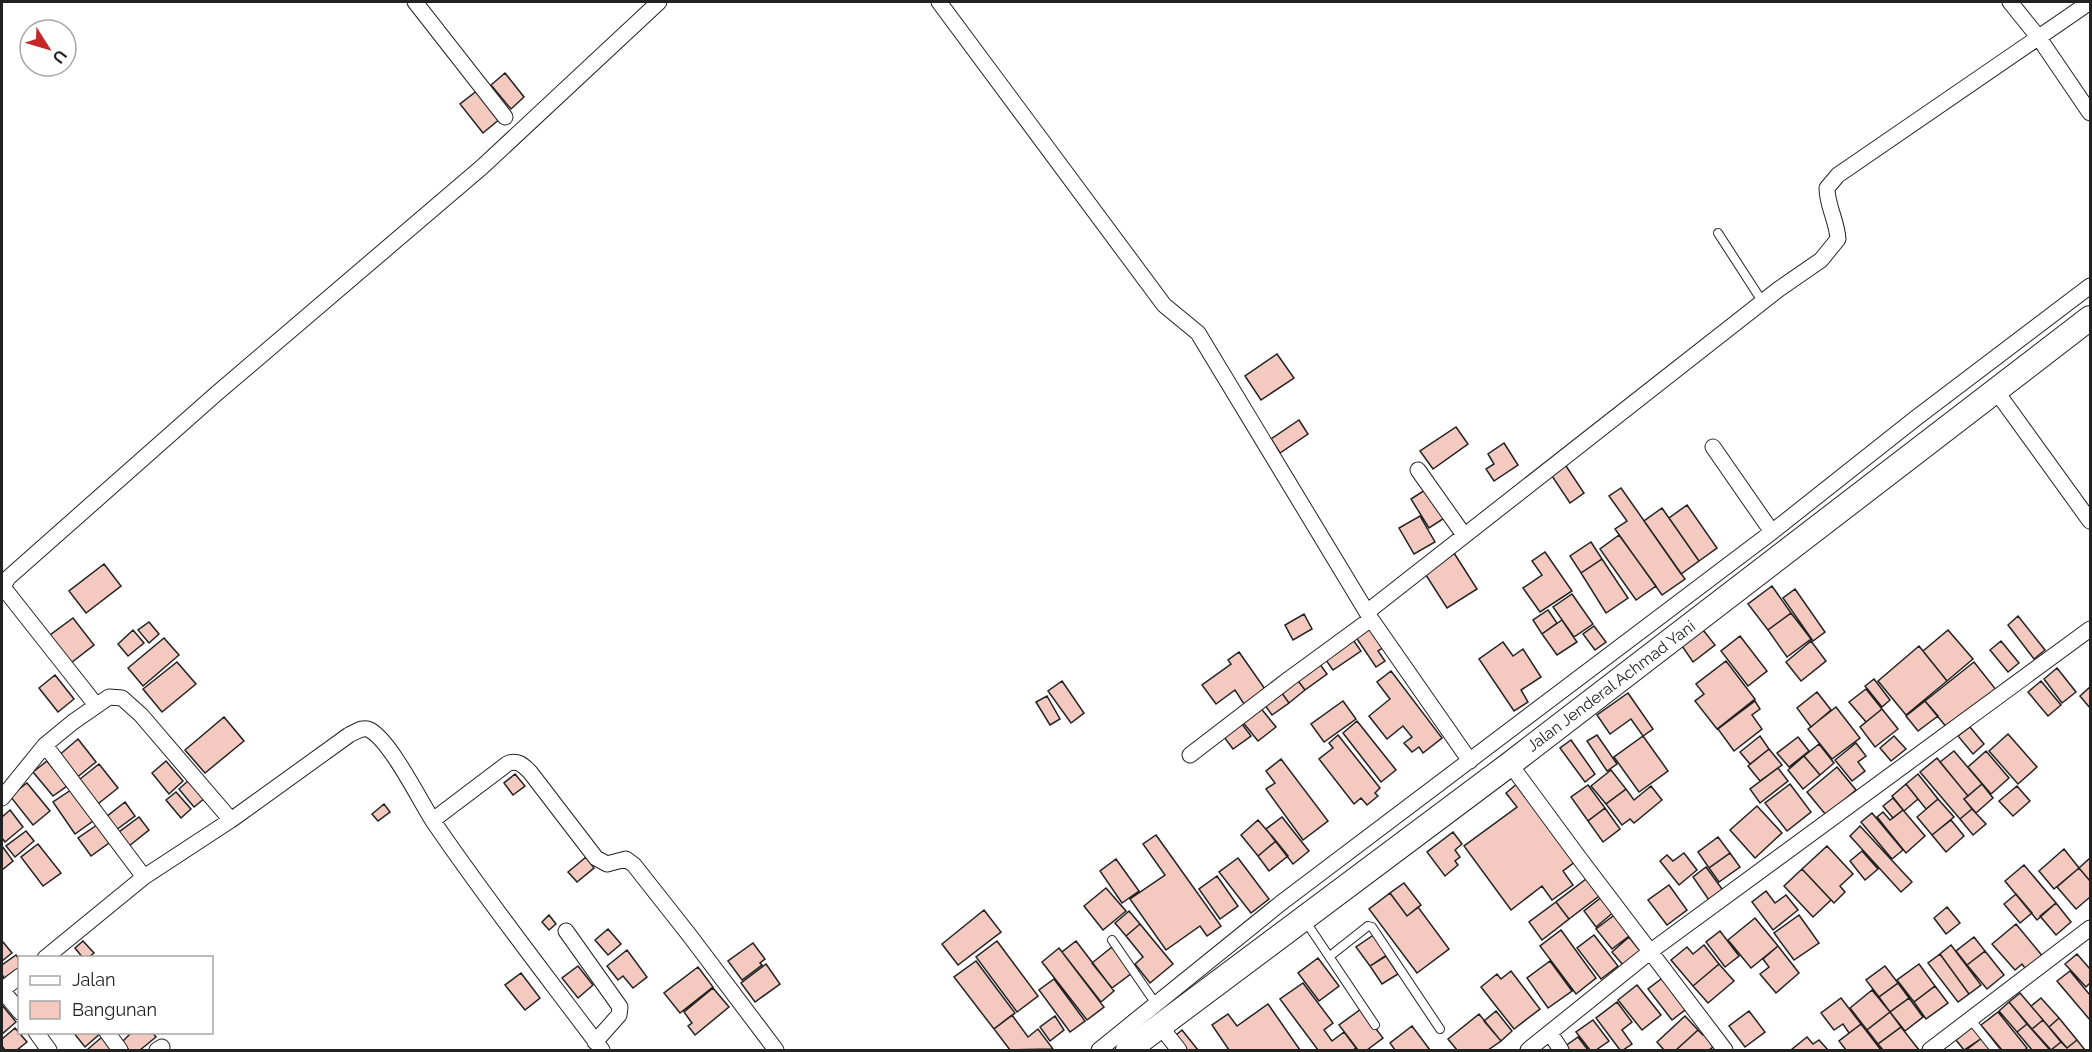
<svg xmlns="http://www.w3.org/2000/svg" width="2092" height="1052" viewBox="0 0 2092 1052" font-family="Raleway,sans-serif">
  <rect width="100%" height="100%" fill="#fff"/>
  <!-- building -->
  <path fill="#f3c9c0" stroke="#222" stroke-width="1.5" d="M505 73 524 97 511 109 491 85Z
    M478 90 501 118 483 133 460 104Z
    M1277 354 1294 378 1261 400 1245 376Z
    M1299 420 1308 434 1280 453 1271 439Z
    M1456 427 1468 444 1433 469 1420 451Z
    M1504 443 1518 465 1494 481 1486 469 1494 464 1488 454Z
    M1564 463 1584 493 1570 503 1550 473Z
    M1428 488 1446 517 1429 528 1411 499Z
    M1621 488 1685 579 1662 595 1615 529 1627 521 1609 496Z
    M1687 505 1717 548 1699 561 1669 518Z
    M1662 508 1699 561 1681 574 1644 521Z
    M1420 516 1435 542 1414 554 1399 528Z
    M1619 535 1656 586 1636 600 1600 549Z
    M1591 542 1602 559 1581 573 1570 556Z
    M1545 552 1572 591 1540 612 1523 588 1542 575 1532 561Z
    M1454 553 1477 589 1447 608 1424 572Z
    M1602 559 1628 598 1606 613 1581 573Z
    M104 564 121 586 86 613 69 591Z
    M1772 586 1791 613 1768 630 1748 604Z
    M1795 589 1825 632 1813 641 1783 598Z
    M1572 594 1593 624 1574 637 1553 607Z
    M1548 610 1557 623 1542 634 1533 620Z
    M1791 613 1811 639 1787 657 1768 630Z
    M1304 614 1312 629 1293 640 1285 625Z
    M2018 616 2045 650 2034 659 2008 625Z
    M73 618 94 645 67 666 46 638Z
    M1562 620 1577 642 1557 655 1542 634Z
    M149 622 159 634 149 643 138 630Z
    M1367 623 1384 647 1378 651 1385 661 1376 667 1353 633Z
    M1594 626 1606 642 1595 650 1583 634Z
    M133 630 144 643 128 656 118 644Z
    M1703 630 1715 645 1693 662 1682 646Z
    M1948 630 1973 659 1947 681 1923 651Z
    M1740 636 1767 671 1748 686 1721 651Z
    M1351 637 1361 651 1333 670 1323 656Z
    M164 638 179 655 143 686 128 668Z
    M1811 641 1826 661 1801 681 1786 662Z
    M2001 641 2019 663 2008 672 1990 650Z
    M1503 642 1513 656 1523 649 1541 677 1521 690 1528 702 1514 711 1479 659Z
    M1919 646 1947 681 1906 715 1878 681Z
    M1239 652 1265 689 1244 704 1235 690 1216 704 1202 685 1231 664 1228 660Z
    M1317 660 1327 674 1305 690 1295 677Z
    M1726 661 1755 699 1717 729 1695 701 1704 694 1696 684Z
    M177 662 196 684 162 712 143 689Z
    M1974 662 1997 691 1948 729 1925 701Z
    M2057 668 2076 692 2062 703 2044 679Z
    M1391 671 1442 738 1423 753 1419 747 1412 752 1404 743 1412 737 1403 726 1387 739 1369 716 1390 699 1377 682Z
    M55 675 74 699 58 712 39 688Z
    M1295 677 1305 690 1289 703 1279 689Z
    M1874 679 1890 700 1882 707 1865 686Z
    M1062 681 1084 713 1071 723 1048 691Z
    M2041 681 2061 705 2048 716 2028 692Z
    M2090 687V708L2080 696Z
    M1279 689 1289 703 1272 715 1262 701Z
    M1866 689 1882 709 1866 722 1849 702Z
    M1817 692 1831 710 1811 727 1797 708Z
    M1628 693 1653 729 1643 736 1631 719 1610 734 1597 715Z
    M1047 696 1060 719 1050 725 1036 702Z
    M1343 701 1356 719 1324 742 1311 724Z
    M1755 701 1760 709 1752 715 1762 729 1734 751 1718 729Z
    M1925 701 1938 716 1918 731 1906 716Z
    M1259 706 1276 727 1258 741 1241 720Z
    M1836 707 1860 738 1832 759 1808 729Z
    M1882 709 1898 729 1875 747 1860 727Z
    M224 717 244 741 205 773 185 750Z
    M1239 720 1251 736 1233 749 1221 733Z
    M1357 721 1396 770 1381 782 1343 733Z
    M1970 727 1984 744 1973 754 1958 736Z
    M2008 734 2037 767 2018 784 1989 751Z
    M1338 735 1380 788 1375 793 1378 796 1367 805 1361 798 1354 804 1319 759 1333 748 1329 743Z
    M1597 735 1617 764 1607 771 1587 741Z
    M1643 736 1668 771 1639 792 1614 757Z
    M1760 736 1769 749 1750 764 1740 752Z
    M1894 736 1906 749 1891 761 1880 748Z
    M1798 737 1809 751 1789 767 1777 753Z
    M78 739 96 762 75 779 57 757Z
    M1571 740 1595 774 1585 782 1560 748Z
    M1856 743 1866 756 1858 762 1865 771 1852 781 1835 760Z
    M1819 744 1834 763 1820 775 1804 756Z
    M1769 749 1782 765 1760 781 1748 766Z
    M1954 751 1982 784 1968 796 1940 762Z
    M1986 751 2009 778 1991 794 1968 767Z
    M1804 756 1820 775 1803 789 1788 770Z
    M1937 758 1968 796 1964 799 1972 809 1960 819 1920 772Z
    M1281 759 1328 821 1303 840 1266 789 1275 783 1266 771Z
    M47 761 67 786 53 796 33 772Z
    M166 761 183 781 169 794 152 773Z
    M99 764 118 788 94 807 75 783Z
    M1837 767 1856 790 1826 815 1807 792Z
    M1778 768 1788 781 1760 803 1750 789Z
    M1611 770 1626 789 1606 804 1591 786Z
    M515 774 525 786 513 795 504 783Z
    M1918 774 1938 799 1926 809 1906 784Z
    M189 780 205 798 194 807 179 789Z
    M27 783 50 811 33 825 10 796Z
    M1518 783 1576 861 1563 871 1573 885 1552 900 1542 886 1511 910 1464 846 1517 807 1506 793Z
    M1790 784 1811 812 1787 831 1765 803Z
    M1906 784 1918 799 1904 811 1892 796Z
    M1982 784 1993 798 1976 813 1964 799Z
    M1588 785 1605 808 1588 821 1571 797Z
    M1651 786 1662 800 1634 823 1630 819 1622 825 1606 804 1626 789 1634 800Z
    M2017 786 2030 801 2013 816 1999 801Z
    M71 790 93 821 75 834 53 802Z
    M176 792 191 809 181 818 166 800Z
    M1893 798 1903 810 1893 818 1883 806Z
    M1938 799 1954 817 1932 835 1917 817Z
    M125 802 135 816 116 830 106 817Z
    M384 804 390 812 378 821 372 814Z
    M1757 806 1782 833 1755 858 1730 830Z
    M1605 808 1620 829 1603 842 1588 821Z
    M1972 809 1986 824 1973 835 1960 819Z
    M10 810 23 827 5 842 2 838V817Z
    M1903 810 1925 836 1906 853 1877 817 1883 812 1890 820Z
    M1872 813 1903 850 1892 859 1861 822Z
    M139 817 149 830 129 846 119 832Z
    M1282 817 1309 851 1293 864 1266 829Z
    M1258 820 1276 841 1258 856 1241 835Z
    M1951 820 1964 836 1946 852 1932 835Z
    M97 825 109 843 91 856 78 838Z
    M1860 826 1912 882 1901 892 1850 836Z
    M26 831 34 841 15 857 6 846Z
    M1453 832 1462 844 1455 850 1460 857 1455 861 1458 865 1445 876 1427 852Z
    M1156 835 1221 926 1207 936 1200 926 1166 950 1130 899 1165 875 1143 844Z
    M1718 837 1730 853 1709 868 1698 852Z
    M1276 841 1288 856 1269 871 1258 856Z
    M38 844 61 873 43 886 21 857Z
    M2 846 13 861 2 870Z
    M1827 846 1853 874 1840 886 1845 892 1834 903 1802 869Z
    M2064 849 2079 868 2054 889 2039 871Z
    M1862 851 1878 869 1865 880 1850 861Z
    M1684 853 1697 870 1679 885 1660 861 1667 855 1673 861Z
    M1730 853 1740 867 1719 882 1709 868Z
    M586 857 594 868 577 882 568 872Z
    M1238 858 1269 899 1251 913 1219 872Z
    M2090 858V881L2079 868Z
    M1116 859 1139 891 1122 903 1100 871Z
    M2024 865 2056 903 2037 920 2005 881Z
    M1706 867 1725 893 1711 903 1693 877Z
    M2079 868 2090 881V897L2076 909 2057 887Z
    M1802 869 1831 900 1813 917 1784 886Z
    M1217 876 1238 906 1220 919 1199 889Z
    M1590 876 1603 893 1569 919 1556 902Z
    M1404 883 1421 905 1407 916 1390 893Z
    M1669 885 1687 910 1667 925 1648 900Z
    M1106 888 1126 911 1103 930 1084 906Z
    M1766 891 1775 903 1786 895 1798 910 1773 930 1752 902Z
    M1390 893 1407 916 1418 907 1449 949 1417 973 1369 909Z
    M2016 894 2032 913 2020 923 2004 904Z
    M1603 896 1615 911 1596 927 1584 911Z
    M1556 902 1569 919 1542 940 1529 922Z
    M2056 903 2071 922 2056 935 2040 916Z
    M1947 907 1960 923 1946 934 1934 918Z
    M984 910 1001 932 958 965 942 944Z
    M1129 911 1140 924 1126 936 1115 923Z
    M1617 913 1633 933 1612 949 1596 929Z
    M549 915 556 924 549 930 542 922Z
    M1799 915 1819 943 1794 960 1774 933Z
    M1755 918 1778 946 1751 968 1728 940Z
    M1140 924 1173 964 1150 983 1135 964 1143 957 1126 936Z
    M2016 924 2044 958 2028 972 2022 964 2015 970 1992 944Z
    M608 929 621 944 608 955 595 940Z
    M1561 930 1596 978 1576 994 1540 946Z
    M1720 931 1739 956 1725 967 1706 942Z
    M1375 934 1388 954 1370 966 1356 947Z
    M1594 935 1618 966 1601 979 1577 948Z
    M1629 937 1640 951 1623 965 1612 952Z
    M1974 937 1985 951 1967 965 1956 951Z
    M83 941 94 953 88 958H83L75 948Z
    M997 941 1038 996 1017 1012 976 957Z
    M1076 941 1114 991 1101 1002 1062 952Z
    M3 942 12 953 2 961V944Z
    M753 943 765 959 760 963 762 965 742 980 728 961Z
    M1704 945 1719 964 1693 986 1671 960 1687 947 1693 954Z
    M1951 945 1981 985 1969 994 1940 954Z
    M1778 946 1799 973 1776 993 1760 974 1769 967 1763 959Z
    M1112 947 1132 973 1112 988 1092 963Z
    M1059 948 1104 1007 1087 1020 1042 962Z
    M627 950 647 977 633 988 623 976 618 980 607 966Z
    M1985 951 2004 975 1987 989 1967 965Z
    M1940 954 1969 994 1958 1002 1928 963Z
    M2077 954 2090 969V983L2086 987 2065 964Z
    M16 955 20 960V967L4 978 2 974V965Z
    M1386 956 1398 974 1382 984 1370 966Z
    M1318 958 1339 986 1319 1001 1298 973Z
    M976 961 1015 1013 994 1029 954 977Z
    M1550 961 1572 991 1548 1008 1527 978Z
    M766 964 780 984 755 1002 741 983Z
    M1719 964 1734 981 1708 1003 1693 986Z
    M1919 964 1935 986 1914 1002 1897 980Z
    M578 966 593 985 578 998 562 978Z
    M1885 966 1898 983 1879 997 1866 980Z
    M698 967 713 987 680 1013 664 993Z
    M1511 971 1540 1009 1514 1029 1481 987 1497 974 1501 979Z
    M2070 971 2090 995V1020L2057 981Z
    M521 973 540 998 525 1010 505 985Z
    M1665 976 1689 1007 1672 1020 1648 989Z
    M1054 979 1085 1021 1070 1032 1039 990Z
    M1303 983 1333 1023 1324 1030 1332 1041 1344 1032 1356 1048 1353 1050H1318L1280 999Z
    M1898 983 1909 998 1890 1012 1879 997Z
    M1637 985 1661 1015 1642 1030 1618 1000Z
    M1935 986 1948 1003 1926 1019 1914 1002Z
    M713 988 729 1007 695 1035 688 1026 692 1023 684 1012Z
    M1872 990 1890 1012 1867 1030 1850 1008Z
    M2020 993 2043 1020 2032 1029 2009 1002Z
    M1841 998 1861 1024 1849 1033 1843 1024 1834 1030 1821 1013Z
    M1909 998 1923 1017 1905 1031 1890 1012Z
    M2041 998 2059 1018 2049 1027 2031 1006Z
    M1617 1002 1632 1022 1622 1030 1632 1044 1623 1050H1620L1596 1018Z
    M2009 1002 2027 1024 2017 1032 1999 1011Z
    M1268 1004 1300 1050H1229L1212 1025 1228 1014 1237 1026Z
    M2 1005 16 1022 2 1034Z
    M1361 1009 1383 1038 1367 1050H1358L1339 1025Z
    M1496 1011 1512 1031 1501 1041 1484 1021Z
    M1749 1011 1765 1032 1745 1047 1729 1026Z
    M1890 1012 1901 1027 1878 1044 1867 1030Z
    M1998 1012 2027 1048 2025 1050H2002L1981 1025Z
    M1479 1014 1501 1041 1488 1050H1457L1448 1039Z
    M1012 1015 1028 1037 1038 1029 1053 1049 1010 1050 994 1029Z
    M1055 1016 1064 1030 1050 1041 1040 1027Z
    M1685 1016 1698 1030 1676 1050H1664L1657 1042Z
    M2059 1018 2077 1040 2067 1048 2049 1027Z
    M1593 1020 1609 1041 1596 1050H1590L1576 1032Z
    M2043 1020 2061 1042 2051 1050 2032 1029Z
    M1861 1024 1881 1050H1846L1839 1041Z
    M2027 1024 2049 1049 2048 1050H2032L2017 1032Z
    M1412 1026 1430 1050H1395L1390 1043Z
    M1973 1026 1982 1038 1964 1050 1956 1040Z
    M1901 1027 1919 1050H1883L1878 1044Z
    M15 1028 27 1042 17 1050H5L2 1046V1039Z
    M1182 1030 1198 1050H1180L1171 1039Z
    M1698 1030 1703 1035 1706 1033 1714 1041 1711 1044 1713 1047 1709 1050H1676Z
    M73 1032H102L85 1047Z
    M132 1032H152L156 1037 140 1050H129L122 1042Z
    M102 1037 111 1050H89L88 1049Z
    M1578 1037 1588 1050H1566L1564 1047Z
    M1807 1037 1813 1044 1819 1040 1828 1050H1791Z
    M1982 1038 1993 1050H1966Z
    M2077 1040 2085 1050H2051L2061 1042 2067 1048Z"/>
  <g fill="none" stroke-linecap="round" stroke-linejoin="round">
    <defs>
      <path id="service" d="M1718 233 1762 301
        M1306 922 1375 1025
        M1112 940 1156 1004
        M1330 956 1368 926 1372 927 1440 1029
        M1971 1020 1995 1050"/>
      <path id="minor" d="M415 2 505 117
        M939 2 1164 305 1198 333 1371 619 1470 761
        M2010 2 2039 38 2090 113
        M1996 391 2090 521
        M1713 447 1772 532
        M1418 470 1464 535
        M1367 612 1779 289 1821 260 1838 239C1837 221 1827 206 1827 188L1838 175 2090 2
        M96 705 6 591 4 585 8 578 216 394 482 167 659 2
        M45 745 144 877
        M1190 755 1289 679 1371 619
        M1510 764 1580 859 1725 1050
        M2 798 45 745 73 722 109 697 122 698 141 715 231 820 349 735C356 732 363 726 370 730 391 742 419 799 433 821 486 899 545 974 602 1050
        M433 820 507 764C517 759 523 765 530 772L596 858 607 864 626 859 634 865 690 936 776 1050
        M566 931 620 1007 619 1015 595 1042
        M45 958 144 877 231 820
        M2 990 20 1012
        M2 990 20 976
        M1160 1026 1179 1050
        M36 1032 49 1050
        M107 1032 120 1050
        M1550 1033 1561 1050
        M157 1050 162 1047
        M1099 1050 1281 903 1772 532 1916 418 2090 286
        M1528 1050 1651 951 2090 629
        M1930 1050 2090 928"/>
      <path id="primary" d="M1128 1050 1510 764 2090 318"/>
    </defs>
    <!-- service casing -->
    <use href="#service" stroke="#222" stroke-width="10"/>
    <!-- minor casing -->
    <use href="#minor" stroke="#222" stroke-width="17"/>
    <!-- primary casing -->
    <use href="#primary" stroke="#222" stroke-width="26"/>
    <!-- service -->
    <use href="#service" stroke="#fff" stroke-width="8"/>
    <!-- minor -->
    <use href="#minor" stroke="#fff" stroke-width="15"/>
    <!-- primary -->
    <use href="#primary" stroke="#fff" stroke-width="24"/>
  </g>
  <g text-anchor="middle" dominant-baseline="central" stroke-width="4.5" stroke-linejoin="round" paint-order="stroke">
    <!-- street labels -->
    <g font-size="16" fill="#222" stroke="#fff">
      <text transform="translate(1611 686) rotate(-37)">Jalan Jenderal Achmad Yani</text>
    </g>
  </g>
  <!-- border -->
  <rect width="2092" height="1052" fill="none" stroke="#222222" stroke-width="6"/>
  <!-- legend -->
  <rect x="18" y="956" width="195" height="78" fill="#ffffff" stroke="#a7a7a7" stroke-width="1.5"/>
  <rect x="30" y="976" width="30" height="9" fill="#ffffff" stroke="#a7a7a7" stroke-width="1.5"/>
  <text x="72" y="986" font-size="18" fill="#222222">Jalan</text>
  <rect x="30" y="1001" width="30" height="18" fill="#f3c9c0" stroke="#a7a7a7" stroke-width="1.5"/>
  <text x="72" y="1016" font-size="18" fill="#222222">Bangunan</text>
  <!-- north arrow -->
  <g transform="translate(48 48) rotate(127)"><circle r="28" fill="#ffffff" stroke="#a7a7a7" stroke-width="1.5"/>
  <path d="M0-4.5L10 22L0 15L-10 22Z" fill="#c62828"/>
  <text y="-9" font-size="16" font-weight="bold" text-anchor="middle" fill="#222222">U</text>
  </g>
</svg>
